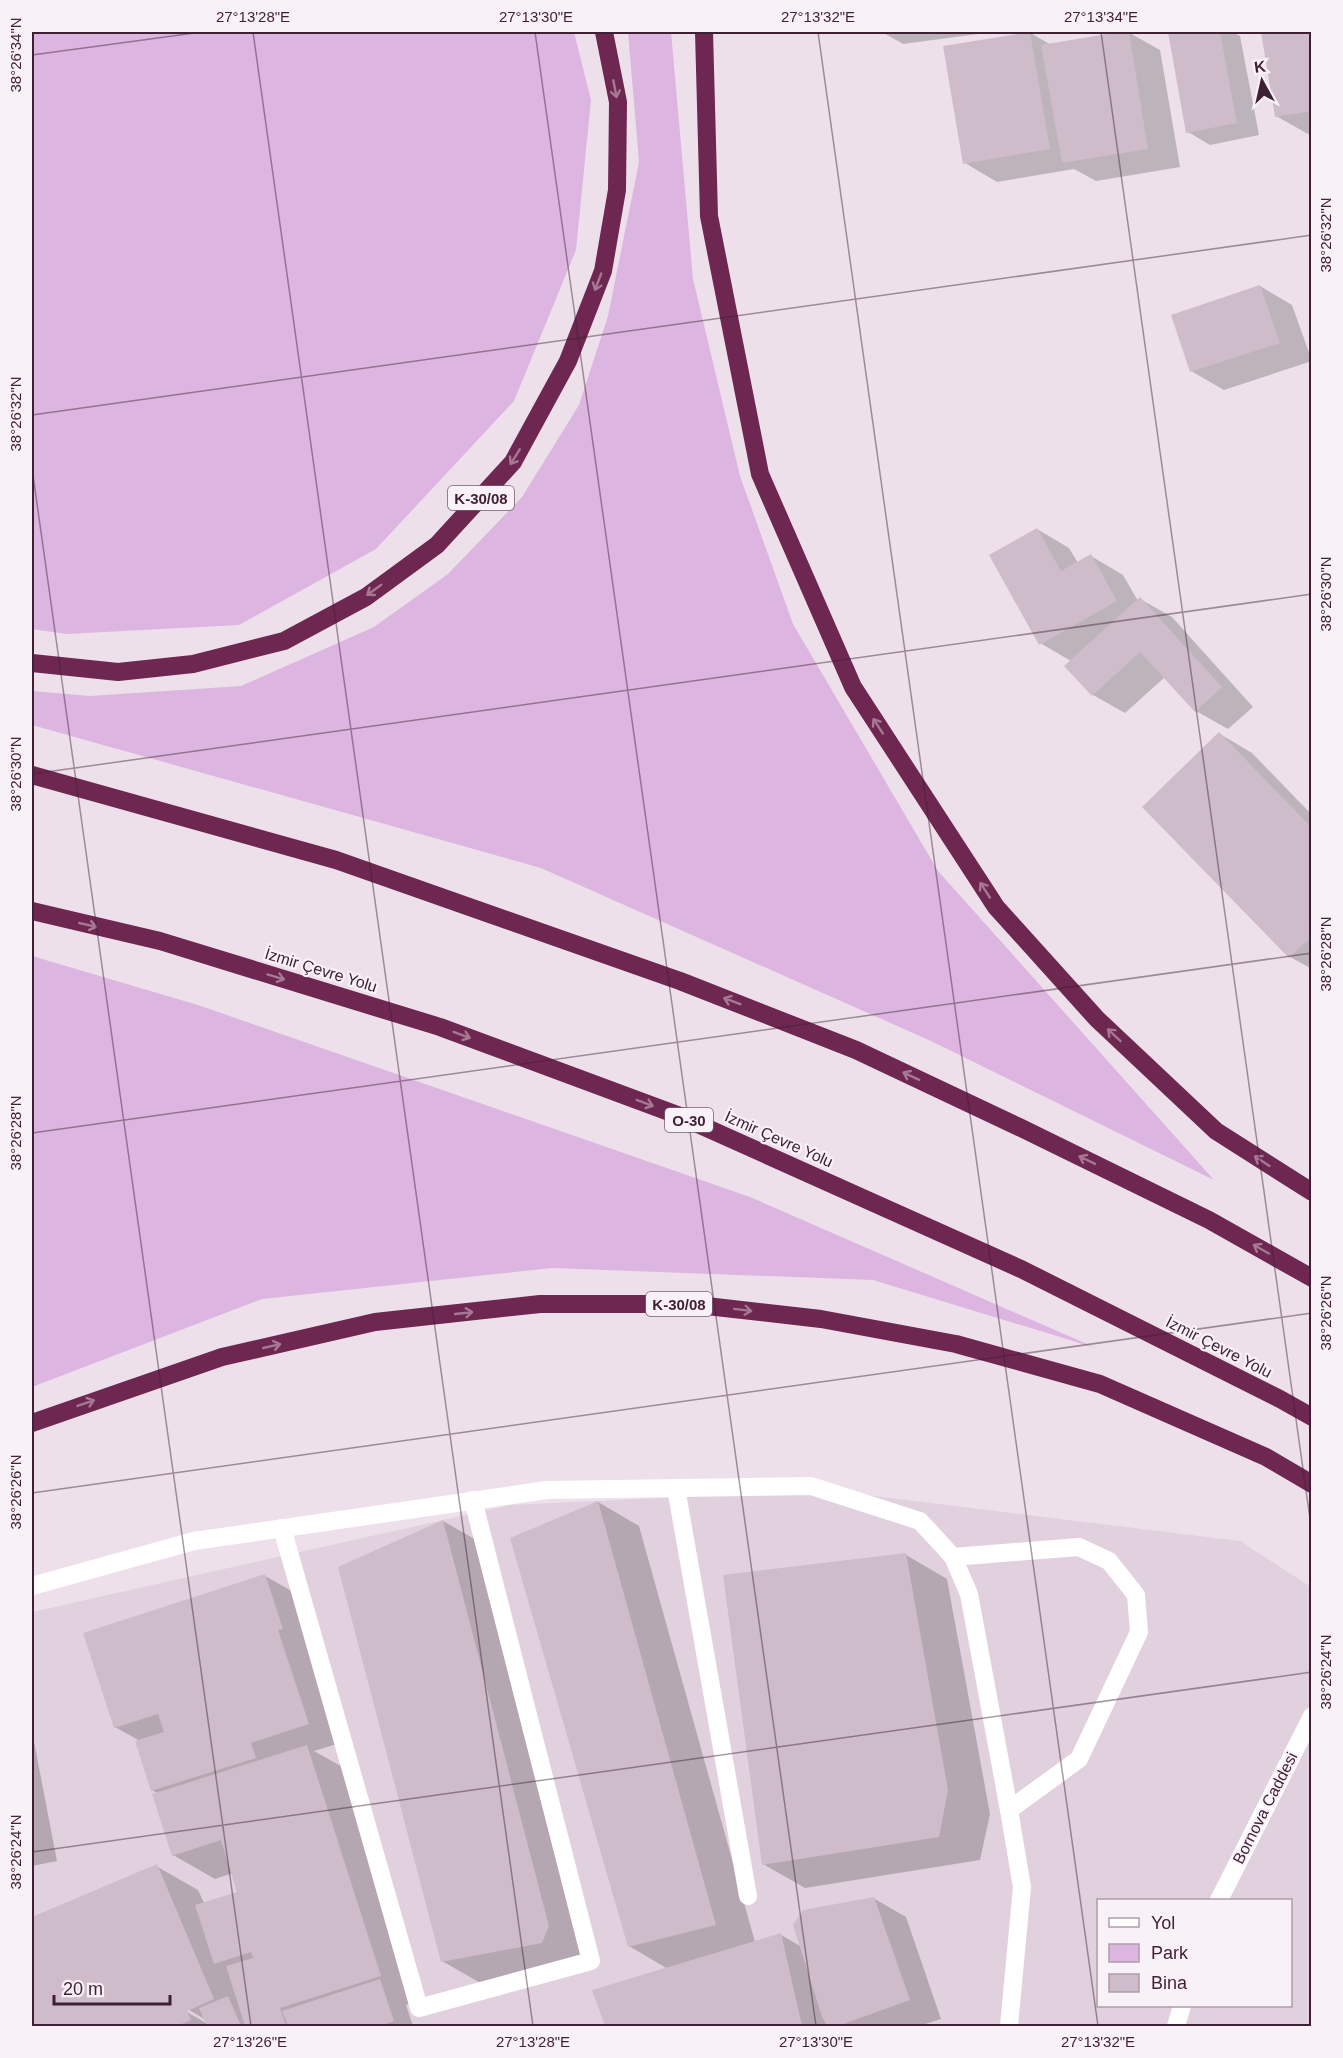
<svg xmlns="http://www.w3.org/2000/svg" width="1343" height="2058" viewBox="0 0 1343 2058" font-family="Helvetica,sans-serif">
  <rect width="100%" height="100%" fill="#ede0ea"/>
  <!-- built -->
  <path fill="#e1d1de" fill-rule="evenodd" d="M825 1490 1240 1541 1311 1587V2026H32V1612L510 1505ZM1098 1900H1290V2006H1098Z"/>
  <!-- green -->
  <path fill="#dcb6e0" d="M32 32H574L591 100 576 250 514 401 376 549 239 625 66 634 32 629Z
    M628 32H671L693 279 740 476 793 624 938 871 1214 1180 931 1041 541 868 32 725V691L90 696 241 686 374 627 448 574 522 497 579 405 608 316 639 162Z
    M32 956 198 1005 750 1197 1096 1348 873 1280 552 1268 262 1299 32 1387Z"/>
  <!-- shadow -->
  <path fill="#0003" fill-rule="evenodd" d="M882 32H993L903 44Z
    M1029 32 1051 45 1128 32 1160 50 1180 167 1096 181 1074 169 997 182 965 163Z
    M1176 32H1232L1240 36 1259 135 1210 145 1188 132 1169 33Z
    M1263 32H1312V134H1308L1276 116Z
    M1260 286 1292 305 1312 361 1224 390 1191 371Z
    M1037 529 1069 548 1078 563 1091 556 1123 575 1138 601 1140 599 1172 617 1253 707 1228 729 1196 711 1165 677 1125 713 1093 695 1071 661 1040 643Z
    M1220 734 1252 753 1312 815V969L1290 957Z
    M598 1502 639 1526 755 1942 781 1935 802 1947 873 1898 906 1917 941 2019 919 2026H606L594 1991 668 1969 629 1946Z
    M443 1521 485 1545 583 1967 484 1985 442 1961Z
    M906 1555 947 1579 990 1814 980 1860 805 1888 763 1864Z
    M265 1576 297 1594 340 1743 314 1751 348 1770 422 2000 406 2005 413 2026H32V1919L156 1866 198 1890 204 1903 239 1893 233 1873 215 1879 173 1855 159 1794 152 1790 140 1741 115 1727ZM181 2005 206 2020V2023L180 2008Z
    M32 1731 57 1861 32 1866Z"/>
  <!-- building -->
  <path fill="#cebcca" d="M1030 32 1050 149 963 164 943 46Z
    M1119 32H1129L1148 149 1062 163 1041 45Z
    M1168 32H1220L1237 123 1186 133Z
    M1261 32H1312V111L1275 117Z
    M1260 285 1280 343 1190 372 1171 315Z
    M1037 528 1061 571 1091 554 1117 601 1039 645 989 555Z
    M1140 597 1222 687 1195 712 1140 652 1092 696 1064 666Z
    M1219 732 1312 828V936L1289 958 1142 807Z
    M598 1501 716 1925 628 1947 510 1538Z
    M443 1520 549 1926 542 1943 441 1962 338 1567Z
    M906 1553 948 1790 939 1837 762 1865 723 1575Z
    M265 1574 283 1629 278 1630 309 1724 251 1743 256 1758 151 1791 135 1741 164 1732 158 1714 114 1728 83 1633Z
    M307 1745 381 1976 280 2008 286 2026H245L226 1966 253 1958 251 1952 214 1964 195 1905 237 1892 221 1840 172 1856 152 1794Z
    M157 1864 214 1999 187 2011 191 2020 177 2026H32V1917Z
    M874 1897 910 2000 838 2026H827L822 2017 793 1925 803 1910Z
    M781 1933 802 2026H605L592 1990Z
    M380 1979 394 2021 379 2026H288L282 2011Z
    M228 1996 241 2026H207L199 2008Z"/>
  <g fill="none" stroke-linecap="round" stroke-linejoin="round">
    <!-- lane -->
    <path stroke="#fff" stroke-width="18" d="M676 1488 748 1896
      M282 1528 419 2008 591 1961 473 1500
      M953 1557 1079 1547 1109 1561 1136 1595 1139 1632 1079 1759 1009 1810"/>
    <!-- street -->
    <path stroke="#fff" stroke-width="18" d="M32 1586 194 1541 547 1490 811 1486 920 1521 953 1557 969 1594 1009 1810 1022 1887 1009 2026"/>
    <!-- secondary -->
    <path stroke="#fff" stroke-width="18" d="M1219 1900 1312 1716
      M1176 2026 1182 2006"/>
    <!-- highway -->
    <path stroke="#6e2750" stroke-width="18" d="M704 32 709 216 760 474 853 687 996 907 1097 1019 1216 1131 1312 1192
      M32 663 118 672 193 664 284 641 366 597 437 545 513 462 568 361 603 271 617 190 618 102 604 32
      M32 775 336 860 680 981 856 1050 1019 1127 1209 1220 1312 1278
      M32 911 160 941 440 1027 680 1116 1021 1269 1280 1399 1312 1417
      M32 1423 222 1357 375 1322 540 1304H689L821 1319 956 1344 1100 1384 1266 1457 1312 1484"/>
  </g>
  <!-- one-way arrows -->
  <defs><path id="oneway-shaft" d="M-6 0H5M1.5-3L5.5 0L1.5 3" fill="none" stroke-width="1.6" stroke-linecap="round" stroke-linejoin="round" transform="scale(1.5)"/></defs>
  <g stroke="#a67893">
    <use href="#oneway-shaft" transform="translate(615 89) rotate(79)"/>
    <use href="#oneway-shaft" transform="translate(598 282) rotate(111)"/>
    <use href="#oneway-shaft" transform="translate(515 457) rotate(122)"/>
    <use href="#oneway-shaft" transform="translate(374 590) rotate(144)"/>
    <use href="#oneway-shaft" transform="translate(878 726) rotate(-123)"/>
    <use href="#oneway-shaft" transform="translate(985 890) rotate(-123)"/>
    <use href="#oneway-shaft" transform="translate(88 925) rotate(13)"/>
    <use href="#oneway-shaft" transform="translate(276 977) rotate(17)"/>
    <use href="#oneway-shaft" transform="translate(732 1001) rotate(-159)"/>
    <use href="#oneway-shaft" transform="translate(462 1035) rotate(20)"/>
    <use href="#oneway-shaft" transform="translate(1114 1035) rotate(-137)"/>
    <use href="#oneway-shaft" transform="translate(911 1076) rotate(-155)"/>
    <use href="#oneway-shaft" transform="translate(645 1103) rotate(20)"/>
    <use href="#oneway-shaft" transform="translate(1087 1160) rotate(-154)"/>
    <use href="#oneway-shaft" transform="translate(1262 1161) rotate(-147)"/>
    <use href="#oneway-shaft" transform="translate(1261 1249) rotate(-150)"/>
    <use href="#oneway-shaft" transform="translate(743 1310) rotate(7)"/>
    <use href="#oneway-shaft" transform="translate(464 1313) rotate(-6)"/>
    <use href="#oneway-shaft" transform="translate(272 1346) rotate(-13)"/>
    <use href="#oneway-shaft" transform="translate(86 1403) rotate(-19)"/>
  </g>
  <!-- ticks -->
  <path fill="none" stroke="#3f1f33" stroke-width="1.5" stroke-opacity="0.45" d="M253 32 533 2026M535 32 816 2026M818 32 1098 2026M1101 32 1312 1533M32 55 202 32M32 415 1312 235M32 468 251 2026M32 774 1312 594M32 1133 1312 953M32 1493 1312 1313M32 1852 1312 1672"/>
  <g text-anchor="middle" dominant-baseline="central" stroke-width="4.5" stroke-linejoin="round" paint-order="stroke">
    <!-- shield labels -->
    <g fill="#f9f1f8" stroke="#775e6e" stroke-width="1.5">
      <rect x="448" y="486" width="66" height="24" rx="4.5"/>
      <rect x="665" y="1108" width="48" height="24" rx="4.5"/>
      <rect x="646" y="1292" width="66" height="24" rx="4.5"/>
    </g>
    <g font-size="15" font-weight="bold" fill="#3f1f33">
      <text x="481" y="498">K-30/08</text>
      <text x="689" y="1120">O-30</text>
      <text x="679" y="1304">K-30/08</text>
    </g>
    <!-- street labels -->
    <g font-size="16" fill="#3f1f33" stroke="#f9f1f8">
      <text transform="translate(321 970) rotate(17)">İzmir Çevre Yolu</text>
      <text transform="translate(779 1139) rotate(24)">İzmir Çevre Yolu</text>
      <text transform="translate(1219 1347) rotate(27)">İzmir Çevre Yolu</text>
      <text transform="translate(1265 1808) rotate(-63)">Bornova Caddesi</text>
    </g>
  </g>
  <!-- border -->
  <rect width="1343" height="2058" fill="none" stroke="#f9f1f8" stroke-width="66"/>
  <!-- legend -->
  <rect x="1097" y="1899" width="195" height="108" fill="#f9f1f8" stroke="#af9da9" stroke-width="1.5"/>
  <rect x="1109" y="1918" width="30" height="9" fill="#ffffff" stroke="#af9da9" stroke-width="1.5"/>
  <text x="1151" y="1929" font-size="18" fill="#3f1f33">Yol</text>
  <rect x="1109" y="1944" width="30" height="18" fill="#dcb6e0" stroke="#af9da9" stroke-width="1.5"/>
  <text x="1151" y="1959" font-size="18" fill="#3f1f33">Park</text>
  <rect x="1109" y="1974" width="30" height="18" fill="#cebcca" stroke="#af9da9" stroke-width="1.5"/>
  <text x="1151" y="1989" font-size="18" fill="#3f1f33">Bina</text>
  <!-- north arrow -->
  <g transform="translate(1262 81) rotate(352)" stroke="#f9f1f8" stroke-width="4.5" paint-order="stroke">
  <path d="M0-4.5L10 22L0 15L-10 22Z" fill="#3f1f33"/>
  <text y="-9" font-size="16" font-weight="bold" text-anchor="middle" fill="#3f1f33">K</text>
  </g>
  <!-- scale -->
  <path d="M54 1995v9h116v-9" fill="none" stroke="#3f1f33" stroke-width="3"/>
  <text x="63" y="1995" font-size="18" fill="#3f1f33" stroke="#f9f1f8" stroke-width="4.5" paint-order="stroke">20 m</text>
  <rect x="33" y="33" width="1277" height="1992" fill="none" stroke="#3f1f33" stroke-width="2"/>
  <g font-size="15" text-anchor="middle" fill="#3f1f33">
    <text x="253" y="22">27°13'28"E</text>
    <text x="536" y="22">27°13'30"E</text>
    <text x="818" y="22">27°13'32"E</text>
    <text x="1101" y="22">27°13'34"E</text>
    <text transform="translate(16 55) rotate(-90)" y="5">38°26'34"N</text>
    <text transform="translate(1326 235) rotate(-90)" y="5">38°26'32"N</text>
    <text transform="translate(16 414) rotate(-90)" y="5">38°26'32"N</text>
    <text transform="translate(1326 594) rotate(-90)" y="5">38°26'30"N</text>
    <text transform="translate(16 774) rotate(-90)" y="5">38°26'30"N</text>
    <text transform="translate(1326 954) rotate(-90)" y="5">38°26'28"N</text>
    <text transform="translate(16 1133) rotate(-90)" y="5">38°26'28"N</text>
    <text transform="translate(1326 1313) rotate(-90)" y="5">38°26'26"N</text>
    <text transform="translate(16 1492) rotate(-90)" y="5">38°26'26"N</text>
    <text transform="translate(1326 1672) rotate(-90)" y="5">38°26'24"N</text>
    <text transform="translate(16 1852) rotate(-90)" y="5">38°26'24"N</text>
    <text x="250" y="2047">27°13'26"E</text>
    <text x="533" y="2047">27°13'28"E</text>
    <text x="816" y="2047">27°13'30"E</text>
    <text x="1098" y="2047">27°13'32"E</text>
  </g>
</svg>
